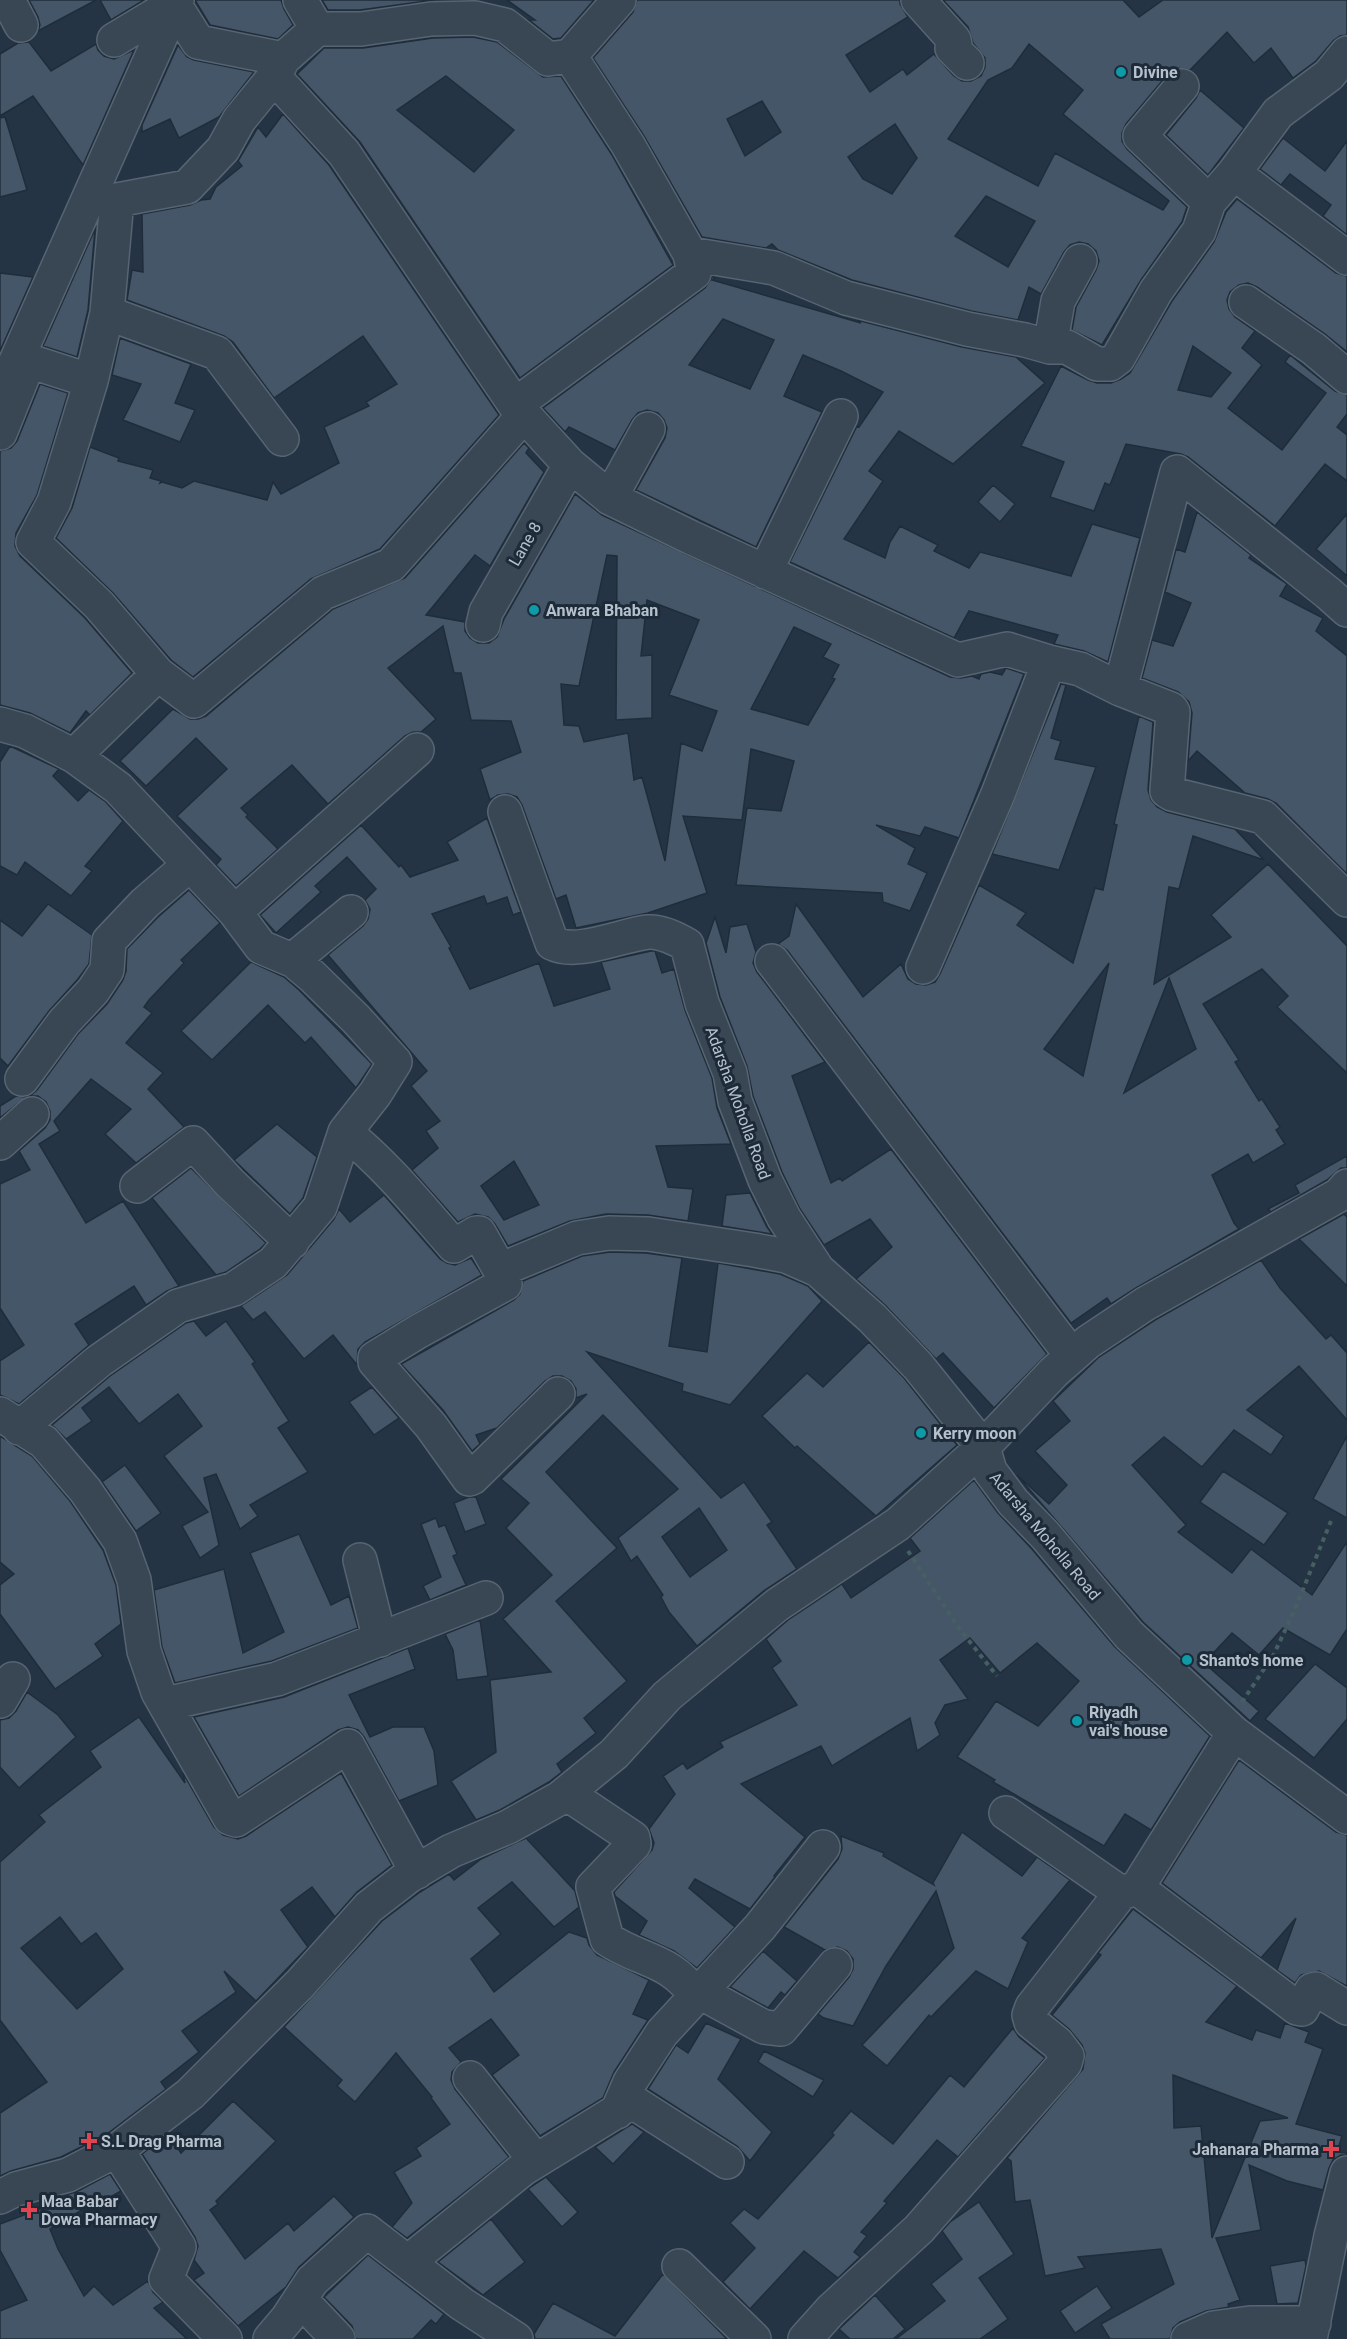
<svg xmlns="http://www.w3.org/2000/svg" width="1347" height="2339" viewBox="0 0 1347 2339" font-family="Roboto,sans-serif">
  <rect width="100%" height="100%" fill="#243444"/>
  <!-- building -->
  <path fill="#465669" stroke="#1f2d3b" stroke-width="1.5" fill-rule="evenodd" d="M29 0H96L38 31 40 25 38 17Z
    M100 0H144L111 20Z
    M195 0H281L284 9 293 25 278 39 210 25Z
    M322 0H434L360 10H328Z
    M507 0H594L561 38 553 39 529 20H535Z
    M637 0H900V4L908 17 846 55 870 92 903 69 907 75 934 54 954 76 962 81H971L981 76 985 67V58L973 43 968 27 943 0H1123L1139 17 1163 0H1347V35L1340 36 1333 41 1316 61 1293 78 1271 48 1254 63 1227 32 1190 70 1176 68 1168 74 1126 124 1122 133V141L1127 149 1187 207 1182 222 1141 280 1102 345 1072 330 1076 307 1096 270 1099 261 1096 251 1088 244 1079 242 1070 245 1064 252 1041 294 1029 287 1018 320 971 311 852 280 778 250 772 244 766 248 702 237 644 136 593 58 633 12ZM1029 44 1083 90 1063 114 1169 201 1163 210 1055 153 1038 186 948 139 988 80 1012 68ZM762 101 781 132 745 156 727 119ZM895 124 917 158 892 194 863 179 848 157ZM986 196 1035 221 1008 267 955 236Z
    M473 37 497 42 543 77 561 76 612 155 673 265 520 378 360 142 297 74 324 48H363L433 38ZM446 76 514 130 474 172 397 110Z
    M29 42 51 71 96 44 98 50 104 56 114 59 134 50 83 165 33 96 0 116V54L18 43Z
    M178 45 187 57 194 60 254 72 219 117 179 138 170 119 142 132V125Z
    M1200 90 1244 128 1208 175 1166 135 1196 98Z
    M283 114 329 165 499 415 380 549 311 579 193 677 171 660 113 593 56 538 72 508 90 447 119 458 118 461 153 470 150 478 161 481 160 483 162 482 182 488 194 481 267 500 273 482 281 494 339 463 324 427 369 406 366 402 397 384 363 336 274 398 233 342 224 336 127 300 132 270 143 272 142 214 190 205 201 200 210 199 216 187 242 166 238 161 258 127 266 137Z
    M5 117 27 190 0 197V118Z
    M1283 138 1325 171 1347 141V235L1323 216 1331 205 1290 174 1281 185 1260 169Z
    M1237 199 1336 273 1347 276V352L1325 334 1257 287 1248 283 1239 285 1230 292 1227 300 1229 309 1235 317 1255 331 1242 348 1262 365 1228 408 1282 450 1326 393 1285 362 1290 355 1335 391 1347 395V414L1337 427 1347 435V481L1325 464 1275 526 1188 457 1181 454 1126 444 1110 485 1105 483 1094 511 1050 497 1064 462 1021 446 1061 366 1088 380 1097 383H1111L1121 379 1130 373 1172 301 1214 242 1226 212ZM1193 346 1231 373 1211 397 1178 390Z
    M95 229 88 310 77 357 43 346Z
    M0 273 33 277 0 351Z
    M712 277H716L712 280 861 323 857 320 962 347 1016 357 1045 383 953 464 899 431 869 471 883 481 844 539 885 558 890 542 900 526 938 545 934 551 969 568 980 552 1071 576 1092 524 1140 538 1108 662 1084 651 1054 644 1058 635 969 611 954 638 790 562 857 426 859 427 883 392 841 371 803 355 784 396 822 412 756 547 636 490 665 438 667 428 664 420 658 413 647 410 638 413 632 420 615 450 569 427 565 432 543 408 705 288ZM723 319 774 340 750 389 689 365Z
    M120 338 191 364 175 403 195 410 180 442 123 420 141 384 112 375Z
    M40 384 68 393 37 495 16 533 15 546 20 556 85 618 132 673 90 715 86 711 70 733 30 713 0 705V451L11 448 17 441Z
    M524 443 529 448 526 453 544 472 490 566 475 555 426 615 465 622V631L470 638 478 643H489L497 637 504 619 575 494 602 515 950 677 961 678 972 676 979 679 981 674 990 672 1002 675 1006 668 1024 674 959 838 925 827 920 836 876 825 915 848 908 864 927 873 910 911 883 902 882 893 736 885 747 808 781 811 794 761 751 749 742 820 683 816 707 893 648 913 576 928 566 895 556 899 522 805 517 797 508 794 498 795 490 800 480 769 521 752 511 721 471 720 461 673H454L443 626 388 668 436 719 421 732H413L405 736 328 804 292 765 241 808 248 815 246 817 278 849 236 886 216 865 221 859 177 816 227 769 196 738 146 786 120 761 173 709 190 719H198L206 716 333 609 405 578ZM607 555 617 556 616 720 652 718V655L641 656 647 600 699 620 669 695 717 711 702 751 681 743 665 861 642 777 634 780 628 733 584 742 579 726 564 725 561 684 579 686ZM794 627 831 644 823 657 839 665 832 678 835 679 808 725 751 709Z
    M993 485 1015 504 1000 522 978 502Z
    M1197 512 1251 555 1249 558 1287 584 1280 596 1323 618 1316 631 1347 656V874L1276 803 1268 799 1245 793 1197 751 1188 761 1192 713 1189 702 1178 692 1142 678 1152 640 1173 646 1191 603 1165 592 1176 549 1185 552Z
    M1347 514V576L1316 549Z
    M1061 684 1066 685 1051 738 1061 741 1055 759 1096 767 1059 870 992 854Z
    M1139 716 1153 722 1148 790 1151 800 1157 807 1167 812 1235 829 1264 860 1193 836 1179 889 1169 887 1154 984 1231 937 1211 915 1268 864 1347 946V1073L1277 1007 1288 996 1262 969 1203 1004 1239 1060 1235 1062 1259 1101 1262 1099 1280 1127 1276 1130 1285 1144 1253 1163 1248 1154 1212 1175 1234 1223 1239 1229 1136 1288 1111 1304 1107 1298 1071 1323 787 950 778 944 789 936 796 904 863 997 901 964 908 979 916 984 926 985 935 982 940 974 979 885 1026 913 1017 925 1073 963 1095 888 1103 890 1117 825 1114 824ZM1109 963 1083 1076 1044 1049ZM1169 978 1196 1049 1124 1093Z
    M10 746 59 769 53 776 78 801 89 790 106 802 123 821 85 866 92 871 71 896 25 862 17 875 0 866V762Z
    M487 818 521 912 513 915 507 897 487 904 484 896 432 914 451 947 449 948 470 989 539 963 554 1006 610 989 601 962 651 951H655L662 973 674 969 685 1010 712 1078 717 1108 731 1144 656 1146 668 1187 693 1189 688 1221 648 1215 606 1214 570 1221 508 1246 495 1224 488 1217 475 1214 458 1222 412 1170 438 1148 426 1131 440 1121 411 1086 427 1071 328 955 363 926 368 919 370 909 365 900 376 889 347 857 315 886 321 892 276 933 260 915 361 825 399 867 401 865 410 877 458 860 447 842ZM514 1161 539 1205 504 1220 481 1186Z
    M189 890 220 923 181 960 184 963 149 1000 144 1007 152 1013 126 1043 163 1073 148 1089 184 1127 136 1163 105 1134 131 1109 91 1079 54 1121 60 1131 39 1144 86 1223 123 1201 179 1286 167 1291 146 1305 134 1286 75 1324 89 1345 19 1404 0 1395V1361L24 1345 0 1308V1184L30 1170 19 1151 45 1128 50 1120V1111L46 1102 38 1096H30L37 1090 78 1034 107 1004 123 980 126 971 127 949 158 917Z
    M48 904 92 935 89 964 78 979 49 1011 8 1066 0 1058V920L22 936Z
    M715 917 726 953 730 927 747 924 756 952 753 963 757 972 825 1062 792 1076 831 1183 840 1178 842 1181 891 1149 1047 1354 994 1408 943 1353 936 1359 885 1305 856 1279 892 1247 870 1219 824 1245 800 1209 782 1172 753 1096 747 1066 720 997 706 943Z
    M251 962 284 977 299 990 372 1064 356 1088 311 1037 305 1043 268 1005 212 1060 181 1031Z
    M16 1096 26 1097 0 1118V1106Z
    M277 1124 317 1157 303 1198 290 1214 234 1160Z
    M1347 1156V1168H1341L1327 1180 1271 1212 1268 1209 1299 1193 1295 1185Z
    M191 1168 266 1243 260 1249 226 1272 216 1275 152 1198Z
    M750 1193 767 1227 772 1234 722 1226 726 1195Z
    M384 1195 440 1259 447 1263 455 1265 471 1258 482 1275 365 1342 358 1349 357 1365 333 1335 304 1359 265 1312 253 1320 241 1306 287 1275 334 1219 339 1209 350 1222Z
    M1344 1214 1347 1217V1286L1299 1239Z
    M610 1252 646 1253 682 1258 669 1346 707 1352 718 1263 780 1274 808 1286 822 1301 730 1405 682 1391 683 1384 587 1352 721 1498 744 1482 772 1522 767 1525 797 1569 765 1590 697 1646 669 1612 661 1597 663 1595 637 1556 631 1561 618 1538 678 1489 603 1415 546 1472 617 1548 556 1601 627 1681 584 1718 596 1733 557 1764 562 1772 549 1782 500 1810 476 1820 451 1781 496 1752 490 1680 551 1672 503 1619 552 1575 506 1528 529 1503 501 1479 587 1394 576 1398V1389L571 1381 562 1376H553L545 1381 497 1428 476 1435 480 1444 472 1451 443 1410 401 1364 514 1300 520 1294 523 1281 582 1256ZM699 1508 727 1550 690 1577 662 1537Z
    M1261 1260 1280 1288 1326 1339 1331 1335 1347 1353V1420L1299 1366 1247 1410 1284 1436 1271 1455 1234 1430 1202 1467 1164 1437 1132 1465 1186 1525 1178 1532 1232 1573 1251 1549 1312 1595 1347 1542V1629L1330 1655 1283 1628 1259 1655 1232 1633 1204 1663 1259 1711 1250 1721 1143 1622 1017 1475 1049 1504 1067 1485 1035 1451 1070 1421 1053 1401 1099 1357 1155 1320Z
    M194 1321 206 1336 226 1321 255 1362 252 1364 289 1421 278 1428 308 1472 250 1505 258 1516 240 1529 216 1474 204 1478 219 1545 200 1558 182 1526 208 1512 164 1456 202 1426 178 1394 139 1424 109 1387 82 1408 92 1421 66 1439 52 1425 110 1376 186 1323Z
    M869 1342 904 1378 957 1445 876 1516 797 1446 795 1448 762 1416 807 1373 823 1387Z
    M372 1387 399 1418 374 1435 349 1402Z
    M0 1436 32 1456 70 1501 103 1550 116 1585 121 1624 95 1644 103 1656 55 1689 0 1614V1585L14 1574 0 1562Z
    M1347 1436V1518L1313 1499Z
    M125 1465 161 1513 136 1531 102 1482Z
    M1223 1471 1288 1513 1264 1545 1200 1502Z
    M974 1480 998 1513 1031 1548 1115 1647 1210 1736 1151 1830 1125 1814 1104 1846 993 1782 995 1780 957 1757 996 1701 1038 1726 1079 1681 1037 1643 1000 1673 970 1638 940 1660 968 1699 945 1705 935 1723 940 1735 917 1751 910 1718 832 1766 821 1746 741 1784 805 1837 774 1876 775 1877 750 1909 695 1879 689 1888 735 1927 697 1968 674 1951 639 1935 647 1921 615 1896 614 1892 652 1850 654 1843 649 1829 675 1794 663 1776 683 1763 687 1769 723 1747 720 1742 797 1705 772 1668 781 1661 766 1639 788 1620 842 1584 851 1598 920 1551 910 1538Z
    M469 1497H476L486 1524 465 1532 454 1503Z
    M436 1518 439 1527 445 1525 457 1554 453 1556 466 1585 430 1600 423 1586 441 1577 421 1524Z
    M299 1534 331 1605 349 1596 358 1628 272 1661 175 1683 162 1647 154 1590 224 1569 243 1653 284 1632 250 1553Z
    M480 1620 488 1676 457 1680 453 1650 445 1634Z
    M408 1648 415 1669 349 1695 370 1737 393 1727H424L434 1751 438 1785 399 1801 364 1737 358 1730 348 1727 338 1730 239 1796 194 1717 284 1697Z
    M1315 1664 1347 1688V1719L1314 1758 1265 1719Z
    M27 1692 58 1715 76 1737 19 1788 0 1767V1720L9 1718 16 1711Z
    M139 1717 185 1783 183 1773 214 1827 223 1835 238 1839 246 1836 341 1773 392 1865 357 1892 335 1917 312 1887 281 1910 308 1947 256 2001 224 1971 236 1992 182 2031 199 2052 161 2082 166 2089 107 2134 61 2157 11 2171 0 2176V2113L47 2082 0 2020V1862L45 1822 39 1815 101 1767 90 1751ZM60 1917 81 1944 96 1933 123 1969 77 2009 21 1948Z
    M1239 1760 1336 1832 1347 1835V1986L1319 1971 1301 1975 1295 1983 1277 1970 1296 1918 1261 1958 1162 1883Z
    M962 1832 1022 1876 1037 1857 1070 1880 1022 1938 1028 1942 1008 1989 976 1971 931 2017 929 2015 887 2066 862 2045 954 1948 936 1891 886 1966 853 2026 824 2018 818 2014 849 1977 853 1969V1959L847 1951 838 1947 825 1950 784 1927 838 1859 842 1849 841 1836 884 1853 883 1856 934 1885 933 1883Z
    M526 1838 575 1891 579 1907 554 1927 512 1882 478 1908 501 1934 471 1959 494 1992 569 1932 587 1938 589 1945 597 1955 649 1980 633 2014 648 2020 614 2072 603 2098 540 2136 492 2075 519 2055 491 2019 449 2048 461 2062 452 2072 451 2080 455 2089 509 2157 407 2238 392 2227 412 2203 394 2172 421 2156 416 2148 450 2124 431 2098 432 2097 396 2053 355 2102 337 2086 342 2080 284 2027 382 1921 420 1892 449 1874 454 1880 481 1859Z
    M1133 1909 1237 1986 1206 2022 1252 2040 1256 2030 1280 2038 1285 2023 1309 2032 1305 2042 1323 2049 1296 2124 1342 2136 1337 2152 1347 2153V2155H1341L1333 2160 1329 2168 1323 2190 1287 2181 1249 2165 1261 2230 1216 2238 1240 2300 1228 2304 1229 2307 1206 2311 1180 2322 1173 2328 1170 2339H1110L1101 2324 1174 2284 1161 2249 1078 2257 1085 2268 1045 2276 1030 2200 1015 2202 1011 2161 1007 2158 1083 2069 1085 2053 1082 2045 1069 2029 1052 2015 1101 1955 1098 1953ZM1173 2075 1288 2118 1260 2121 1212 2238 1201 2126 1174 2128Z
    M763 1951 797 1981 785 1995 781 1992 768 2008 730 1987Z
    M706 2023 741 2039 718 2079 772 2132 750 2161 737 2146 648 2089 676 2045 688 2053Z
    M1013 2028 1019 2037 1045 2058 958 2157 937 2140 884 2201 887 2203 861 2232 867 2236 854 2252 860 2257 838 2278 804 2251 750 2309 723 2282 755 2248 730 2223 744 2209 758 2219 834 2135 832 2133 851 2111 893 2144 950 2075 964 2087Z
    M764 2051 824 2080 813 2097 758 2062Z
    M233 2101 276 2141 216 2201 218 2204 210 2210 245 2259 288 2223 294 2231 334 2196 354 2217 299 2267 286 2287 238 2326 194 2280 204 2273 194 2260 198 2246 195 2237 142 2154 168 2134 181 2153Z
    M632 2124 644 2132 613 2164 595 2147Z
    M110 2174 121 2191 107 2199 105 2196 50 2229 58 2249 84 2296 94 2286 113 2305 148 2281 153 2292 163 2302 154 2308 187 2339H0V2311L27 2300 0 2250V2224L64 2200 61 2196 76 2192Z
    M546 2177 578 2212 562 2227 528 2189Z
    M979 2202 1014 2254 979 2278 1008 2319 980 2339H896L945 2301 931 2284 962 2259 942 2231 950 2222Z
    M491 2219 525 2262 483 2295 438 2262Z
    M368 2255 444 2314 436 2324 431 2320 413 2339H356L352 2326 324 2297Z
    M1305 2260 1306 2266 1298 2303 1277 2304 1270 2266Z
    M663 2274 727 2339H535L534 2334 553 2303 615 2336Z
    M1097 2286 1112 2308 1075 2333 1060 2311Z
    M875 2295 905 2329 893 2339H850L839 2329Z"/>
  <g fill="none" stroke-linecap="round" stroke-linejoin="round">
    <defs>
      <path id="minor" d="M8 0 21 25
        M300 0 317 29H361L431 19 475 18 505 25 548 59 570 56 619 0
        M918 0 954 40 955 45 952 48 967 63
        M317 29 283 59 274 77 239 120 223 149 187 187 117 200 107 313 91 381 54 502 33 542 99 605 158 674 194 701 323 593 391 565 524 415
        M114 40 172 5 176 7 198 42 283 59
        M570 56 628 145 690 254 774 268 846 298 967 329 1025 340 1050 347H1067L1097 364H1110L1118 358 1156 291 1199 231 1209 202 1234 173 1278 113 1329 75 1347 53
        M274 77 344 153 515 405 570 465 610 498 690 537 958 660 1007 649 1049 662 1080 669 1120 689 1171 709 1173 712 1167 791 1172 794 1263 817 1347 900
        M1182 86 1140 136 1209 202
        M1234 173 1347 258
        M1246 302 1314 349 1347 377
        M107 313 217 353 282 439
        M1050 347 1058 301 1080 261
        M0 397 177 0
        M515 405 694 273 690 254
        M0 433 29 361 91 381
        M610 498 648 429
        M765 572 841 416
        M483 625 486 612 570 465
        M1120 689 1177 472 1328 593 1347 610
        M0 724 25 731 74 756 118 788 235 912 261 947 294 961 312 976 356 1019 395 1062 375 1094 345 1132 320 1207 273 1263 234 1289 178 1306 99 1361 19 1428
        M74 756 158 674
        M505 812 552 943C577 956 621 935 648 932 660 931 677 939 687 945L702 1003 730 1073 735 1101 765 1180 784 1218 818 1270 872 1318 918 1366 983 1447 990 1471 1013 1502 1045 1535 1129 1635 1234 1733 1347 1817
        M235 912 417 750
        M294 961 300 954 351 912
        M772 961 1072 1356
        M923 967 998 794 1049 662
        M22 1079 64 1022 93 991 107 970 109 941 145 903 189 865
        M345 1132C389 1168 417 1204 454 1246L476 1233H479L500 1270
        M0 1143 32 1114
        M137 1186 193 1143 230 1183 292 1242
        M558 1394 472 1478 469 1479 431 1426 375 1362V1358L419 1331 503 1285 505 1284 500 1270 577 1238 609 1233 648 1234 754 1250 786 1256 818 1270
        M0 1414 44 1442 85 1490 120 1541 134 1580 144 1651 158 1692 230 1818 236 1820 348 1746 417 1872
        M360 1560 380 1640
        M0 1701 13 1679
        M165 1704 277 1679 486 1598
        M566 1793 633 1838 634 1844 593 1887 607 1939C641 1962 670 1958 696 1996
        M1006 1813 1121 1893
        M1137 1888 1297 2008 1302 2009 1312 1990 1316 1989 1347 2008
        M700 1992 764 2027 781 2029 835 1965
        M470 2078 536 2161
        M617 2112 630 2082 662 2033 760 1927 823 1847
        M117 2150 179 2247 166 2279 225 2339
        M0 2197 16 2189 68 2175 117 2150 190 2094 300 1984 369 1907 409 1876 451 1851 508 1827 560 1798 614 1754 667 1696 777 1605 898 1524 983 1447 1054 1372 1088 1342 1145 1304 1339 1195 1347 1186
        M408 2262 523 2169 630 2103 636 2104 727 2162
        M679 2266 754 2339
        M300 2299 338 2339
        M270 2339 287 2319 312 2281 367 2231 462 2304 516 2339
        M805 2339 831 2310 919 2229 1065 2063 1067 2056 1057 2043 1031 2022 1029 2015 1032 2007 1121 1893 1137 1888 1234 1733
        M1188 2339 1213 2328 1250 2323H1314
        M1310 2339 1331 2236 1347 2173"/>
    </defs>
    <!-- minor casing -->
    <use href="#minor" stroke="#576471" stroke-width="36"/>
    <!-- path -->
    <path stroke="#456061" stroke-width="4" stroke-dasharray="4.5 4.5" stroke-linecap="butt" d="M908 1551 958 1627 997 1676
      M1242 1702 1274 1654 1295 1609 1331 1521"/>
    <!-- minor -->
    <use href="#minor" stroke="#394654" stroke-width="33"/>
  </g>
  <!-- markers -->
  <g fill="#0f9aa8" stroke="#1d2b39" stroke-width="2">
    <circle cx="1121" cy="72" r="6"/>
    <circle cx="534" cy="610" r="6"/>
    <circle cx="921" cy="1433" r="6"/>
    <circle cx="1187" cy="1660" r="6"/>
    <circle cx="1077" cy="1721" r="6"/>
  </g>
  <g fill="#e0444e" stroke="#1d2b39" stroke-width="2">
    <path d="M86 2132h6v6h6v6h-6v6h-6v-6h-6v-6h6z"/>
    <path d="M1328 2140h6v6h6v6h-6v6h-6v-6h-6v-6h6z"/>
    <path d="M26 2201h6v6h6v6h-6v6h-6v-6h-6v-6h6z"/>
  </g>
  <g text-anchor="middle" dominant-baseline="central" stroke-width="6" stroke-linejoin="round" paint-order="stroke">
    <!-- poi labels -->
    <g font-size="16" font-weight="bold" fill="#b6c1cd" stroke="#1d2b39" text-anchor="start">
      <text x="1133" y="72">Divine</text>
      <text x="546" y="610">Anwara Bhaban</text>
      <text x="933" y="1433">Kerry moon</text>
      <text x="1199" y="1660">Shanto's home</text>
      <text x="1089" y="1712">Riyadh<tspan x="1089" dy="18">vai's house</tspan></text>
      <text x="101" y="2141">S.L Drag Pharma</text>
      <text x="1319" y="2149" text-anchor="end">Jahanara Pharma</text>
      <text x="41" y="2201">Maa Babar<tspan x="41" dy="18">Dowa Pharmacy</tspan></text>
    </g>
    <!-- street labels -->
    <g font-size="16" fill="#b6c1cd" stroke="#1d2b39">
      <text transform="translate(525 544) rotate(-60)">Lane 8</text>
      <text transform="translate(738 1103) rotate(70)">Adarsha Moholla Road</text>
      <text transform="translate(1045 1536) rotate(50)">Adarsha Moholla Road</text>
    </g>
  </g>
</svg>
